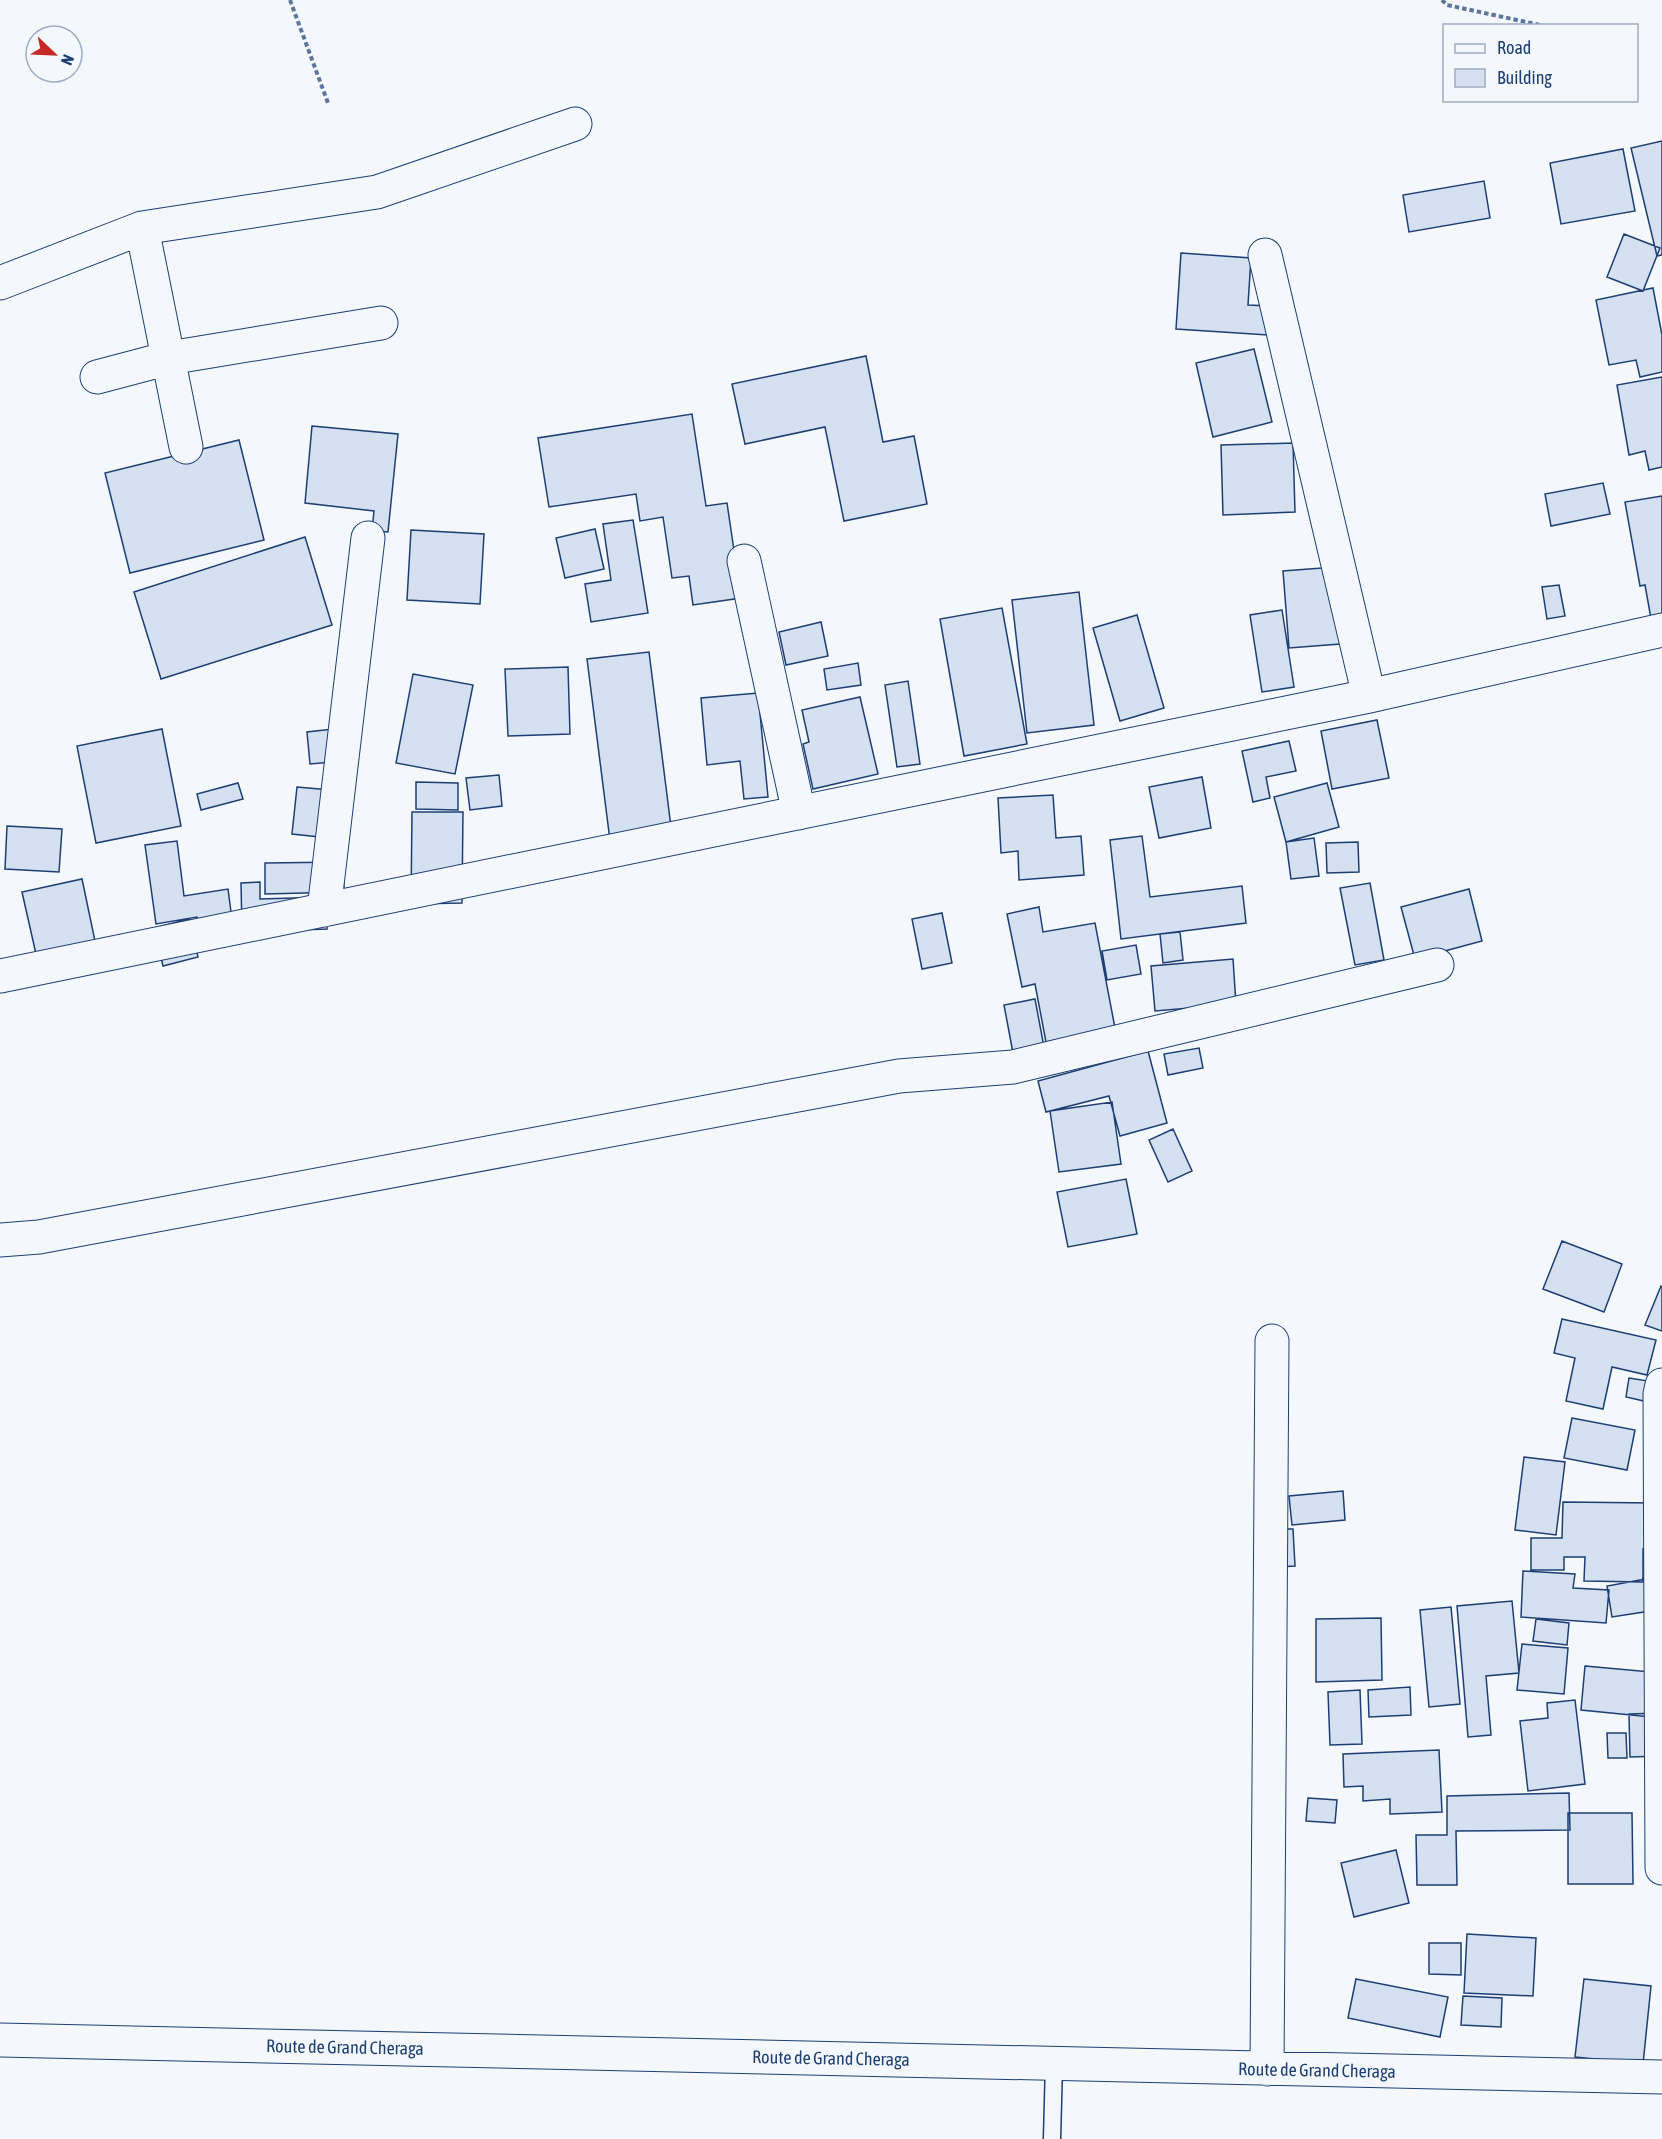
<svg xmlns="http://www.w3.org/2000/svg" width="1662" height="2139" viewBox="0 0 1662 2139" font-family="'Asap Condensed',sans-serif">
  <rect width="100%" height="100%" fill="#f4f7fb"/>
  <!-- building -->
  <path fill="#d5e0f0" stroke="#1d3f73" stroke-width="1.5" d="M1662 141V255L1657 256 1631 148Z
    M1623 149 1635 211 1561 224 1550 163Z
    M1484 181 1490 218 1409 232 1403 195Z
    M1624 234 1660 248 1643 291 1607 277Z
    M1181 253 1251 258 1248 305 1271 306 1268 335 1176 329Z
    M1653 288 1662 335V372L1640 377 1636 360 1609 365 1596 300Z
    M1254 349 1272 422 1213 437 1196 363Z
    M866 356 883 442 914 436 927 504 844 521 825 427 745 444 732 384Z
    M1662 377V467L1649 470 1645 451 1629 455 1617 385Z
    M692 414 706 506 727 503 741 598 693 605 689 576 672 578 663 517 640 521 636 494 549 507 538 438Z
    M312 426 398 434 388 532 372 531 374 511 305 503Z
    M239 440 264 540 130 573 105 473Z
    M1293 443 1295 512 1223 515 1221 445Z
    M1603 483 1610 514 1551 526 1545 494Z
    M1662 496V622L1652 624 1645 585 1640 586 1625 502Z
    M633 520 648 613 591 622 585 584 611 580 603 524Z
    M595 529 604 569 565 578 556 538Z
    M411 530 484 534 480 604 407 600Z
    M305 537 332 625 161 679 134 592Z
    M1335 567 1340 644 1289 648 1283 571Z
    M1559 585 1565 616 1547 619 1542 587Z
    M1079 592 1094 725 1027 733 1012 600Z
    M1002 608 1027 744 964 756 940 619Z
    M1282 610 1294 687 1262 692 1250 615Z
    M1137 615 1164 708 1120 721 1093 628Z
    M821 622 828 656 786 665 779 632Z
    M649 652 672 835 613 864 587 659Z
    M858 663 861 685 827 690 824 669Z
    M568 667 570 734 508 736 505 669Z
    M413 674 473 685 455 774 396 763Z
    M908 681 920 764 897 767 885 685Z
    M758 693 768 797 744 799 740 761 707 765 701 698Z
    M860 697 878 774 813 789 803 744 809 742 802 710Z
    M1377 720 1389 778 1332 789 1321 731Z
    M342 728 344 761 310 764 307 732Z
    M162 729 181 826 96 843 77 746Z
    M1289 741 1296 771 1266 777 1270 798 1253 802 1242 751Z
    M499 775 502 806 470 810 466 778Z
    M1202 777 1211 828 1159 838 1149 787Z
    M416 782 458 783V810L416 809Z
    M238 783 243 799 201 810 197 794Z
    M1327 783 1339 827 1286 842 1274 797Z
    M297 787 353 792 348 840 292 834Z
    M1053 795 1056 838 1081 836 1084 875 1019 880 1018 851 1001 853 998 798Z
    M412 812H463L462 903 411 904Z
    M7 826 62 829 59 872 5 869Z
    M1142 836 1150 897 1242 886 1246 923 1121 939 1110 840Z
    M1314 838 1319 876 1291 879 1286 842Z
    M177 841 184 896 228 889 235 943 201 947 197 917 156 924 145 845Z
    M1358 842 1359 872 1327 873 1326 843Z
    M343 862 344 892 265 894V863Z
    M82 879 95 941 36 954 22 892Z
    M260 882V899L326 897 327 929 242 932 241 883Z
    M1370 883 1384 960 1355 965 1340 888Z
    M1469 889 1482 941 1415 959 1401 907Z
    M1039 907 1043 932 1095 923 1115 1028 1046 1042 1035 984 1022 987 1007 914Z
    M942 913 952 963 922 969 912 919Z
    M189 919 198 957 163 966 154 928Z
    M1180 932 1183 960 1163 963 1160 934Z
    M1136 945 1141 974 1107 980 1102 951Z
    M1233 959 1236 1004 1155 1011 1151 966Z
    M1035 999 1044 1047 1013 1053 1004 1005Z
    M1199 1048 1203 1068 1168 1075 1164 1054Z
    M1148 1051 1167 1123 1120 1136 1109 1096 1046 1112 1038 1081Z
    M1112 1102 1121 1164 1059 1172 1050 1111Z
    M1173 1129 1192 1171 1168 1182 1149 1140Z
    M1126 1179 1137 1234 1068 1247 1057 1192Z
    M1562 1241 1622 1264 1604 1312 1543 1289Z
    M1661 1286 1662 1287V1331L1645 1325Z
    M1562 1319 1656 1340 1647 1375 1612 1367 1603 1409 1566 1401 1575 1358 1554 1353Z
    M1629 1378 1648 1381 1644 1401 1626 1397Z
    M1572 1418 1635 1430 1627 1470 1564 1458Z
    M1524 1457 1565 1462 1556 1535 1515 1530Z
    M1343 1491 1345 1520 1292 1525 1289 1496Z
    M1563 1502 1655 1503 1654 1549H1643V1582L1584 1581 1585 1557H1564V1570H1531V1538H1562Z
    M1279 1529H1293L1295 1566 1279 1567Z
    M1523 1571 1575 1574 1573 1588 1609 1590 1606 1623 1521 1617Z
    M1646 1579 1650 1611 1612 1617 1607 1586Z
    M1512 1601 1519 1673 1486 1676 1491 1735 1468 1737 1457 1606Z
    M1451 1607 1460 1704 1429 1707 1420 1610Z
    M1381 1618 1382 1680 1316 1682V1619Z
    M1536 1619 1569 1623 1567 1645 1533 1641Z
    M1522 1644 1568 1648 1564 1694 1517 1690Z
    M1585 1666 1662 1673 1661 1718 1581 1710Z
    M1410 1687 1411 1715 1369 1717 1368 1690Z
    M1360 1690 1362 1744 1330 1745 1328 1692Z
    M1575 1700 1585 1784 1528 1791 1520 1721 1548 1718 1547 1703Z
    M1661 1713V1756L1630 1757 1629 1714Z
    M1607 1733H1626L1627 1758H1608Z
    M1439 1750 1442 1812 1390 1814V1799L1363 1801V1786L1344 1787 1343 1754Z
    M1569 1793 1570 1830 1456 1831 1457 1885H1417L1416 1835H1447V1796Z
    M1308 1798 1337 1800 1335 1823 1306 1821Z
    M1568 1813H1632L1633 1884H1568Z
    M1396 1850 1409 1903 1354 1917 1341 1863Z
    M1467 1934 1536 1938 1533 1996 1464 1993Z
    M1429 1943H1461V1975L1429 1974Z
    M1356 1979 1448 1997 1440 2037 1348 2018Z
    M1584 1979 1651 1986 1643 2064 1575 2057Z
    M1463 1996 1502 1998 1501 2027 1461 2025Z"/>
  <g fill="none" stroke-linecap="round" stroke-linejoin="round">
    <defs>
      <path id="lane" d="M1052 2139 1054 2063"/>
      <path id="street" d="M142 228 186 447
        M1265 255 1369 696
        M0 283 142 228 377 192 575 124
        M97 377 169 358 381 323
        M744 561 799 813
        M324 910 368 538
        M0 976 1369 696 1662 630
        M0 1240 39 1237 899 1076 1013 1067 1437 965
        M1662 1385 1660 1394 1662 1868
        M0 2040 1662 2077
        M1267 2069 1272 1341"/>
    </defs>
    <!-- lane casing -->
    <use href="#lane" stroke="#1d3f73" stroke-width="19"/>
    <!-- street casing -->
    <use href="#street" stroke="#1d3f73" stroke-width="35"/>
    <!-- path -->
    <path stroke="#5e769c" stroke-width="4" stroke-dasharray="4.5 3" stroke-linecap="butt" d="M290 0 328 103
      M1442 0 1447 5 1545 26"/>
    <!-- lane -->
    <use href="#lane" stroke="#f4f7fb" stroke-width="16"/>
    <!-- street -->
    <use href="#street" stroke="#f4f7fb" stroke-width="33"/>
  </g>
  <g text-anchor="middle" dominant-baseline="central" stroke-width="4.5" stroke-linejoin="round" paint-order="stroke">
    <!-- street labels -->
    <g font-size="18" fill="#1d3f73" stroke="#f4f7fb">
      <text transform="translate(345 2047) rotate(1)">Route de Grand Cheraga</text>
      <text transform="translate(831 2058) rotate(1)">Route de Grand Cheraga</text>
      <text transform="translate(1317 2070) rotate(1)">Route de Grand Cheraga</text>
    </g>
  </g>
  <!-- legend -->
  <rect x="1443" y="24" width="195" height="78" fill="#f4f7fb" stroke="#9eadc5" stroke-width="1.5"/>
  <rect x="1455" y="44" width="30" height="9" fill="#f4f7fb" stroke="#9eadc5" stroke-width="1.5"/>
  <text x="1497" y="54" font-size="18" fill="#1d3f73">Road</text>
  <rect x="1455" y="69" width="30" height="18" fill="#d5e0f0" stroke="#9eadc5" stroke-width="1.5"/>
  <text x="1497" y="84" font-size="18" fill="#1d3f73">Building</text>
  <!-- north arrow -->
  <g transform="translate(54 54) rotate(113)"><circle r="28" fill="#f4f7fb" stroke="#9eadc5" stroke-width="1.5"/>
  <path d="M0-4.5L10 22L0 15L-10 22Z" fill="#c62828"/>
  <text y="-9" font-size="16" font-weight="bold" text-anchor="middle" fill="#1d3f73">N</text>
  </g>
</svg>
